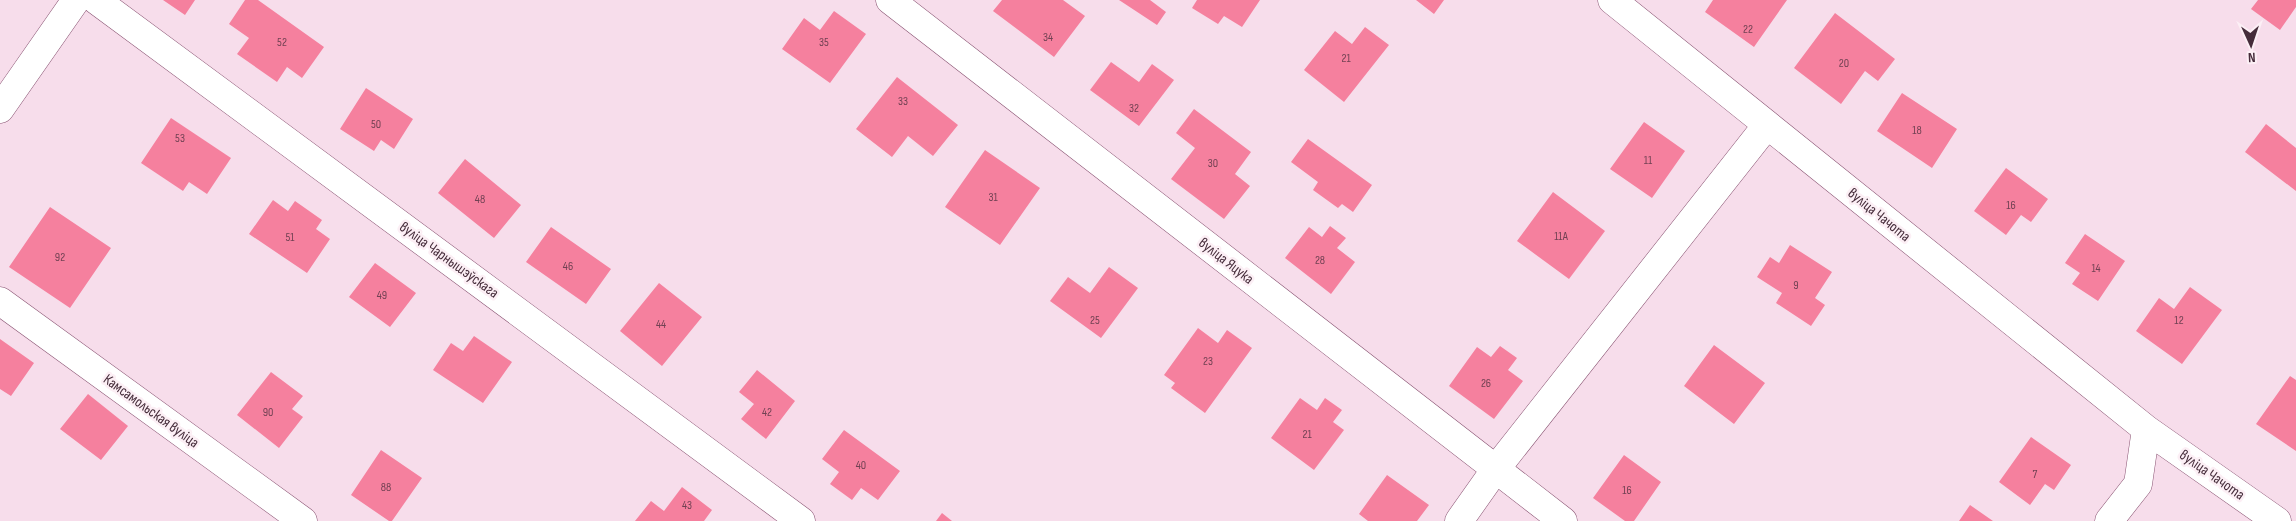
<svg xmlns="http://www.w3.org/2000/svg" width="2296" height="521" viewBox="0 0 2296 521" font-family="'Sofia Sans Condensed',sans-serif">
  <rect width="100%" height="100%" fill="#f7ddeb"/>
  <!-- building -->
  <path fill="#f5809e" d="M163 0H195L185 15Z
    M245 0H258L324 47 302 78 287 67 277 82 237 54 249 38 229 24Z
    M1002 0H1063L1085 16 1054 57 993 11Z
    M1119 0H1150L1166 12 1157 25Z
    M1197 0H1260L1242 27 1224 16 1218 24 1192 8Z
    M1416 0H1444L1434 14Z
    M1713 0H1787L1754 47 1705 12Z
    M2258 0H2296V7L2280 30 2251 9Z
    M834 11 866 34 830 83 782 49 804 18 820 30Z
    M1835 13 1895 59 1878 81 1865 71 1841 104 1794 68Z
    M1365 27 1389 45 1344 102 1304 70 1335 31 1352 44Z
    M1111 62 1139 82 1152 64 1174 80 1139 126 1090 90Z
    M897 77 958 125 933 156 908 136 892 157 856 129Z
    M366 88 413 119 394 149 381 140 374 151 340 129Z
    M1902 93 1957 129 1932 168 1877 131Z
    M1194 109 1251 152 1235 174 1250 186 1224 219 1171 179 1195 148 1176 133Z
    M171 118 231 158 207 194 189 182 183 191 141 163Z
    M1644 122 1685 151 1652 198 1610 169Z
    M2266 124 2296 148V191L2245 152Z
    M1308 139 1372 185 1353 212 1342 204 1338 208 1313 190 1318 182 1291 162Z
    M985 150 1040 188 1000 245 945 207Z
    M465 159 521 205 494 238 438 193Z
    M2006 168 2048 199 2031 222 2021 215 2006 235 1974 211Z
    M1553 192 1605 231 1569 279 1517 241Z
    M273 200 288 211 295 201 322 220 316 229 330 239 307 273 249 234Z
    M50 207 111 248 70 308 9 267Z
    M1330 226 1346 238 1337 248 1355 262 1331 294 1285 258 1309 227 1322 237Z
    M551 227 611 269 586 304 526 262Z
    M2085 234 2125 261 2098 301 2072 284 2080 273 2065 263Z
    M1790 245 1832 272 1815 298 1825 305 1811 326 1776 303 1782 293 1757 277 1770 257 1779 263Z
    M375 263 416 293 390 327 349 297Z
    M1109 267 1138 288 1101 338 1050 301 1068 277 1090 293Z
    M659 283 702 317 662 366 620 331Z
    M2190 287 2222 310 2182 364 2136 331 2159 298 2174 309Z
    M1198 328 1218 343 1227 330 1252 348 1205 413 1171 388 1175 383 1164 375Z
    M474 336 512 362 483 403 433 370 451 343 463 351Z
    M0 339 34 363 11 396 0 389Z
    M1714 345 1765 383 1734 424 1684 386Z
    M1500 346 1517 358 1508 370 1523 381 1494 419 1449 386 1477 347 1491 357Z
    M757 370 795 401 766 439 741 419 754 404 739 392Z
    M271 372 303 396 292 409 303 417 279 448 237 415Z
    M2290 376 2296 380V451L2256 424Z
    M88 394 128 426 101 460 60 429Z
    M1300 398 1317 410 1325 398 1342 410 1333 422 1344 430 1314 470 1271 438Z
    M844 430 900 471 878 500 861 488 852 500 830 484 839 472 822 459Z
    M2031 437 2071 465 2054 490 2045 484 2030 505 1999 482Z
    M381 450 422 478 392 521H389L351 495Z
    M1624 455 1661 482 1634 521H1625L1593 498Z
    M1387 475 1429 505 1417 521H1368L1359 514Z
    M682 487 712 510 704 521H635L651 501 664 511Z
    M1970 505 1993 521H1959Z
    M942 513 952 521H936Z"/>
  <g fill="none" stroke-linecap="round" stroke-linejoin="round">
    <defs>
      <path id="street" d="M96 0 801 521
        M890 0 1563 521
        M1612 0 2146 429 2138 484 2109 521
        M0 109 76 0
        M0 301 303 521
        M2146 429 2277 521
        M1459 521 1495 470 1767 125"/>
    </defs>
    <!-- street casing -->
    <use href="#street" stroke="#885271" stroke-width="29"/>
    <!-- street -->
    <use href="#street" stroke="#fff" stroke-width="28"/>
  </g>
  <g text-anchor="middle" dominant-baseline="central" stroke-width="5" stroke-linejoin="round" paint-order="stroke">
    <!-- number labels -->
    <g font-size="12" fill="#714153">
      <text x="1748" y="29">22</text>
      <text x="1048" y="37">34</text>
      <text x="282" y="42">52</text>
      <text x="824" y="42">35</text>
      <text x="1346" y="58">21</text>
      <text x="1844" y="63">20</text>
      <text x="903" y="101">33</text>
      <text x="1134" y="108">32</text>
      <text x="376" y="124">50</text>
      <text x="1917" y="130">18</text>
      <text x="180" y="138">53</text>
      <text x="1648" y="160">11</text>
      <text x="1213" y="163">30</text>
      <text x="993" y="197">31</text>
      <text x="480" y="199">48</text>
      <text x="2011" y="205">16</text>
      <text x="1561" y="236">11А</text>
      <text x="290" y="237">51</text>
      <text x="60" y="257">92</text>
      <text x="1320" y="260">28</text>
      <text x="568" y="266">46</text>
      <text x="2096" y="268">14</text>
      <text x="1796" y="285">9</text>
      <text x="382" y="295">49</text>
      <text x="1095" y="320">25</text>
      <text x="2179" y="320">12</text>
      <text x="661" y="324">44</text>
      <text x="1208" y="361">23</text>
      <text x="1486" y="383">26</text>
      <text x="268" y="412">90</text>
      <text x="767" y="412">42</text>
      <text x="1307" y="434">21</text>
      <text x="861" y="465">40</text>
      <text x="2035" y="474">7</text>
      <text x="386" y="487">88</text>
      <text x="1627" y="490">16</text>
      <text x="687" y="505">43</text>
    </g>
    <!-- street labels -->
    <g font-size="15" fill="#452c3a" stroke="#fceff5">
      <text transform="translate(1879 215) rotate(39)">вуліца Чачота</text>
      <text transform="translate(449 260) rotate(36)">вуліца Чарнышэўскага</text>
      <text transform="translate(1226 261) rotate(38)">вуліца Яцука</text>
      <text transform="translate(151 411) rotate(36)">Камсамольская вуліца</text>
      <text transform="translate(2212 475) rotate(35)">вуліца Чачота</text>
    </g>
  </g>
  <!-- north arrow -->
  <g transform="translate(2251 45) rotate(177)" stroke="#fceff5" stroke-width="4" paint-order="stroke">
  <path d="M0-4L9 19L0 12L-9 19Z" fill="#452c3a"/>
  <text y="-8" font-size="14" font-weight="bold" text-anchor="middle" fill="#452c3a">N</text>
  </g>
</svg>
